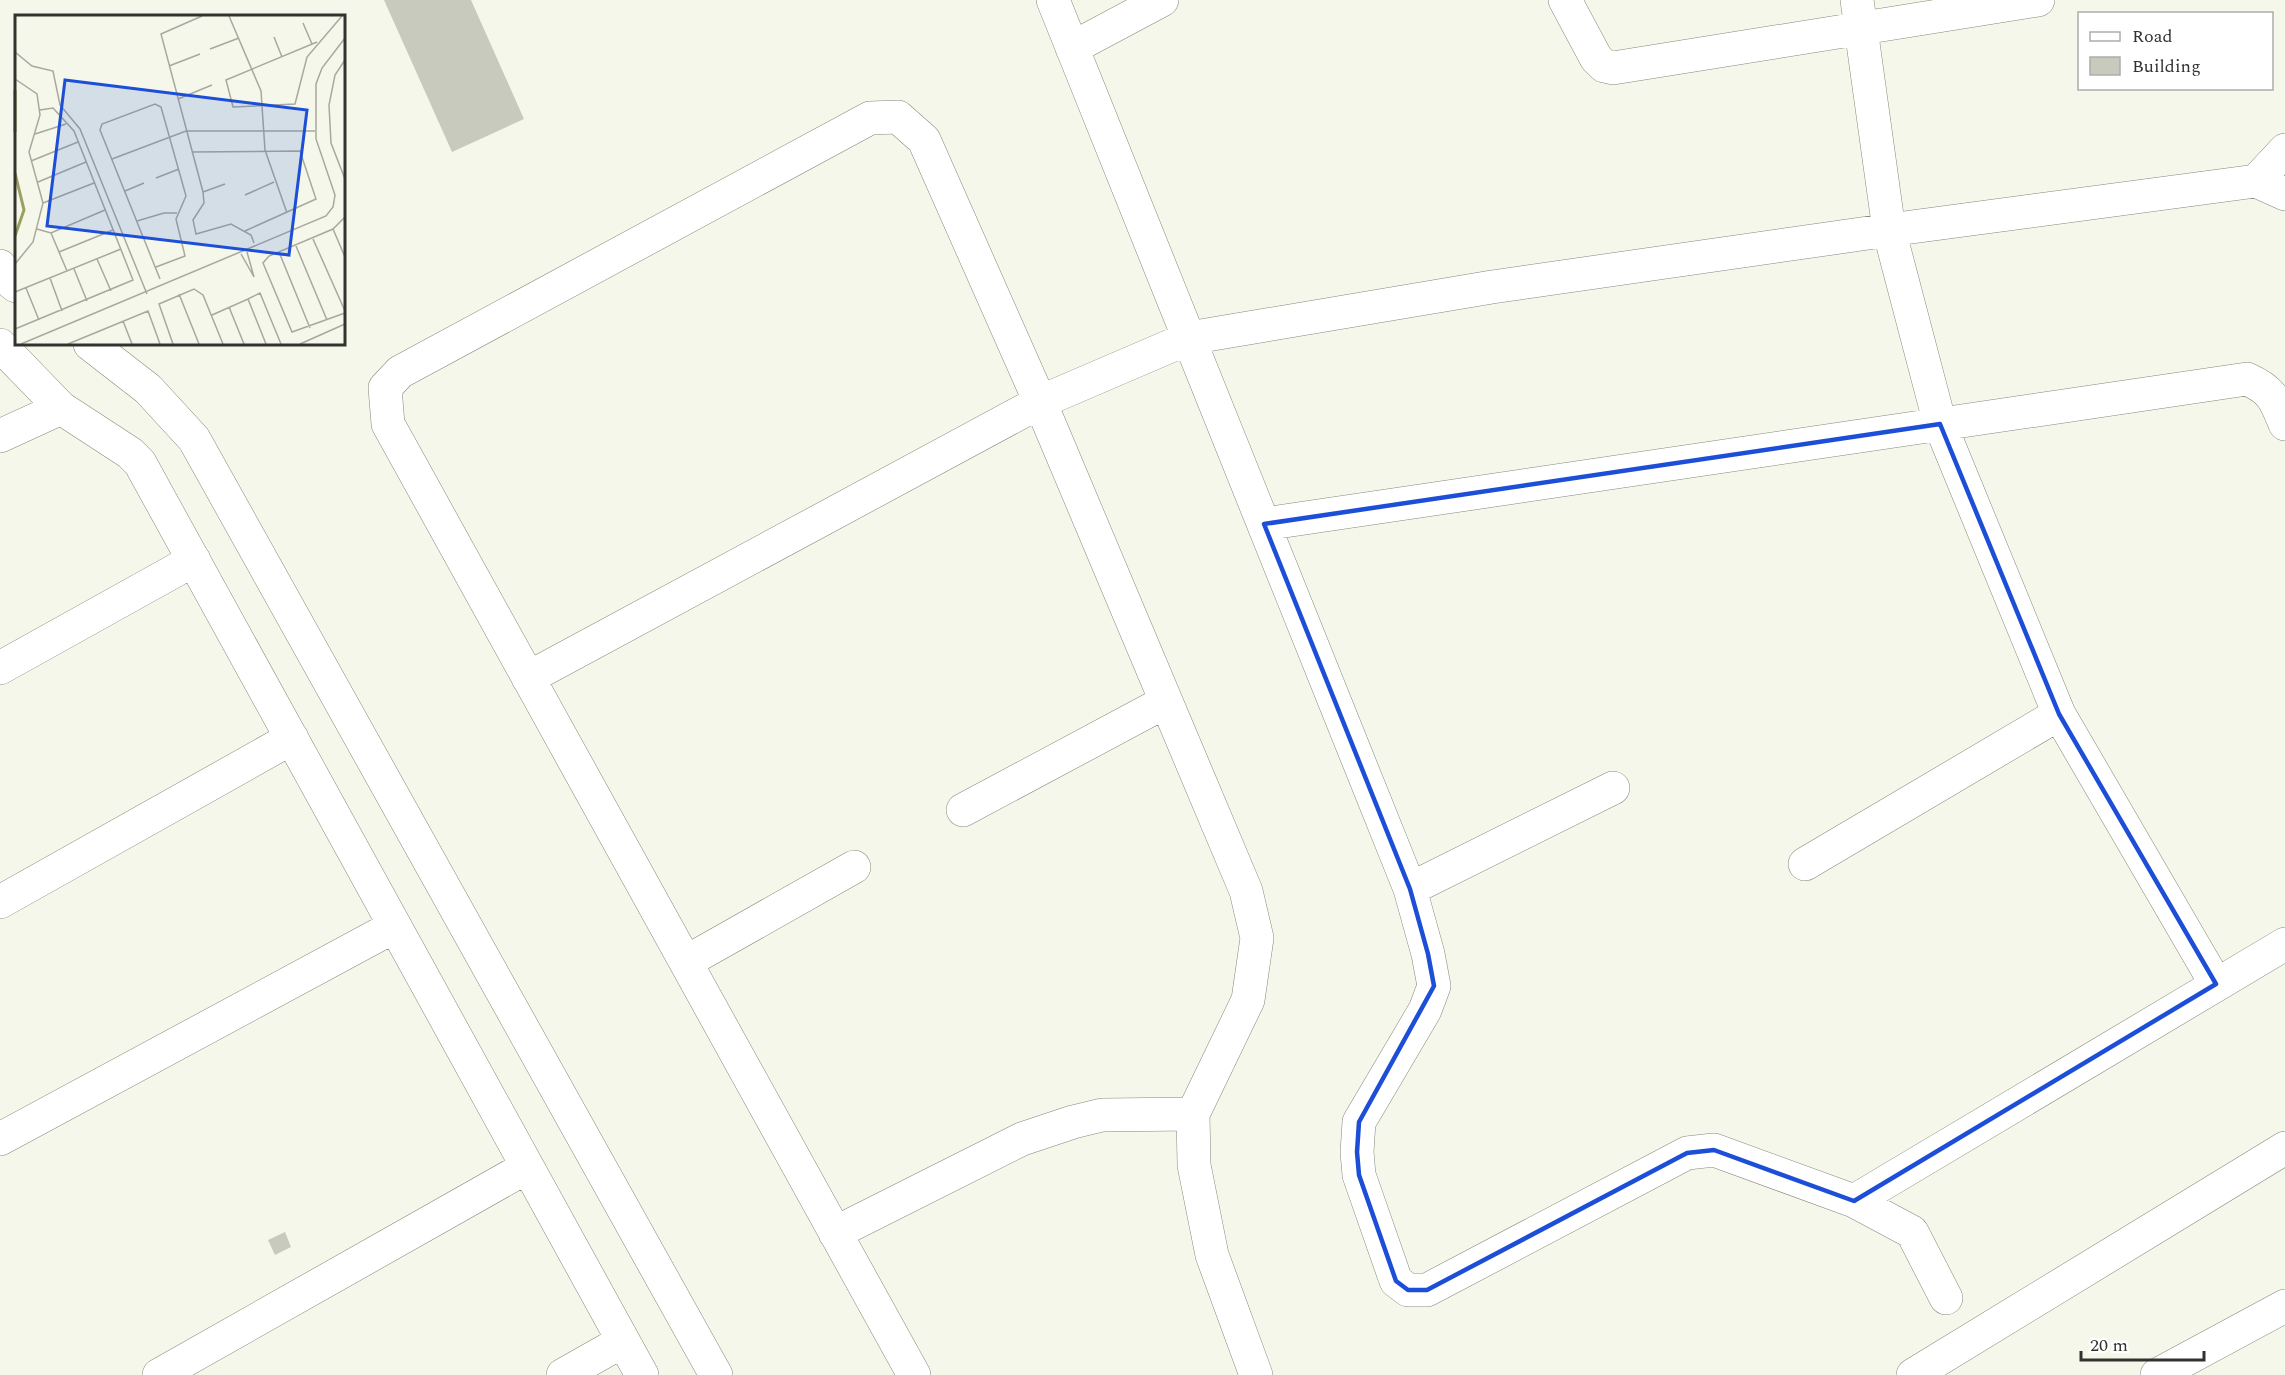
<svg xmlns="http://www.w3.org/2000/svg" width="2285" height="1375" viewBox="0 0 2285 1375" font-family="Spectral,serif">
  <rect width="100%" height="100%" fill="#f5f7ea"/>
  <!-- building -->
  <path fill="#c9cabe" d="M384 0H471L524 119 452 152Z
    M285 1232 291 1247 275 1255 268 1240Z"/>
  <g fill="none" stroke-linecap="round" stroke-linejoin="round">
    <defs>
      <path id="minor" d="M1053 0 1410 889 1428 954 1434 986 1425 1010 1359 1122 1357 1152 1359 1175 1396 1281 1408 1290H1427L1687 1153 1714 1150 1854 1201 1912 1232 1946 1298
        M1565 0 1596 58 1604 66 1613 68 2038 0
        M1857 0 1889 230 1940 424 2059 714 2216 984
        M1072 48 1162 0
        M2256 181 2285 150
        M0 266 11 282 16 286
        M90 344 148 389 194 439 716 1375
        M0 345 61 408 130 453 140 463 642 1375
        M0 436 61 408
        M1264 524 2247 379C2272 390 2275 399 2285 424
        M0 668 194 560
        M528 678 1040 402 1189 338 1492 287 1889 230 2256 181 2285 194
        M963 810 1165 702
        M1805 864 2059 714
        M1410 889 1613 788
        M0 902 292 738
        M686 962 854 867
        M0 1139 395 926
        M1854 1201 2285 944
        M835 1233 1022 1139 1073 1122 1102 1115 1193 1114
        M159 1375 527 1167
        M563 1375 623 1341
        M914 1375 388 424 385 388 400 372 870 118 898 117 924 140 1040 402 1246 891 1257 938 1248 1000 1193 1114 1194 1165 1212 1255 1256 1375
        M1913 1375 2285 1148
        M2157 1375 2285 1306"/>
    </defs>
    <!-- minor casing -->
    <use href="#minor" stroke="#87887c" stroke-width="34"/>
    <!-- minor -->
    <use href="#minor" stroke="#fff" stroke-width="33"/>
  </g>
  <!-- marked area -->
  <path fill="none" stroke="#1d4ed8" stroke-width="4.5" stroke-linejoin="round" d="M1940 424 2059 714 2216 984 1854 1201 1714 1150 1687 1153 1427 1290H1408L1396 1281 1359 1175 1357 1152 1359 1122 1434 986 1428 954 1410 889 1264 524Z"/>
  <!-- overview -->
  <g transform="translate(15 15)">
    <rect width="330" height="330" fill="#f5f7ea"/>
    <path fill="none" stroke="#9ca05d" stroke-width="3" d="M0 75V117M0 158 9 195 0 221"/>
    <path fill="none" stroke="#a7a99f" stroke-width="1.5" d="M187 1 146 19 188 177 189 188 178 205 181 219 216 209 236 220 239 228M214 1 246 76 250 135 272 198M288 8 297 29M259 22 267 42M302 27 211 65 218 92 280 89 292 42 327 1M195 34 224 23M0 37 17 51 38 56 45 90 65 114 132 279M330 45 320 60 314 90 316 128 330 164M154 51 185 39M0 64 22 79 25 100 14 137 28 188 18 227 0 249M163 84 197 70M20 119 51 109M177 137 285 136 301 184 230 216M97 144 171 116H300M16 146 63 127M141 163 164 154M23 167 71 147M110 176 129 168M188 177 210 169M230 180 259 167M28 188 79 168M330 202 318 214 254 241 248 248 277 317 330 298M122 206 149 198H162M22 214 36 218 90 195M318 214 330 242M36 218 52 256M298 224 330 296M281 231 312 305M44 237 98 215M264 237 295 313M226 239 239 262 232 237M82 244 96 276M141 252 170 241 161 204 171 181 146 92 140 89 87 109 85 115 145 264M59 254 72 286M35 263 47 296M11 273 24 305M0 277 106 234M164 279 184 329M233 284 245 278 266 329M214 292 229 329M197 300 233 284 251 329M108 306 117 329M0 314 118 265 59 116 38 93 25 95M6 329 311 201 318 192 320 180 301 124V69L307 53 330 23M53 329 133 296 145 329M158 329 144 289 179 274 188 280 208 329M285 329 330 309"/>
    <path fill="#1d4ed8" fill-opacity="0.15" stroke="#1d4ed8" stroke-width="3" d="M50 65 292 95 274 240 32 211Z"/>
    <rect width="330" height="330" fill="none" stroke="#32332e" stroke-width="3"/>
  </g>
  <!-- legend -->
  <rect x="2078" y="12" width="195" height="78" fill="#ffffff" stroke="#adadab" stroke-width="1.5"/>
  <rect x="2090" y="32" width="30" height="9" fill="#ffffff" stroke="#adadab" stroke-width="1.5"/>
  <text x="2132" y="42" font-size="18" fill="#32332e">Road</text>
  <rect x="2090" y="57" width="30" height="18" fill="#c9cabe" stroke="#adadab" stroke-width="1.5"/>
  <text x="2132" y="72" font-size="18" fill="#32332e">Building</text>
  <!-- scale -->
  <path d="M2081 1351v9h123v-9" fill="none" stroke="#32332e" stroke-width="3"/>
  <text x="2090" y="1351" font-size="18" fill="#32332e" stroke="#ffffff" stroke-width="4.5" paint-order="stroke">20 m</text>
</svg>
